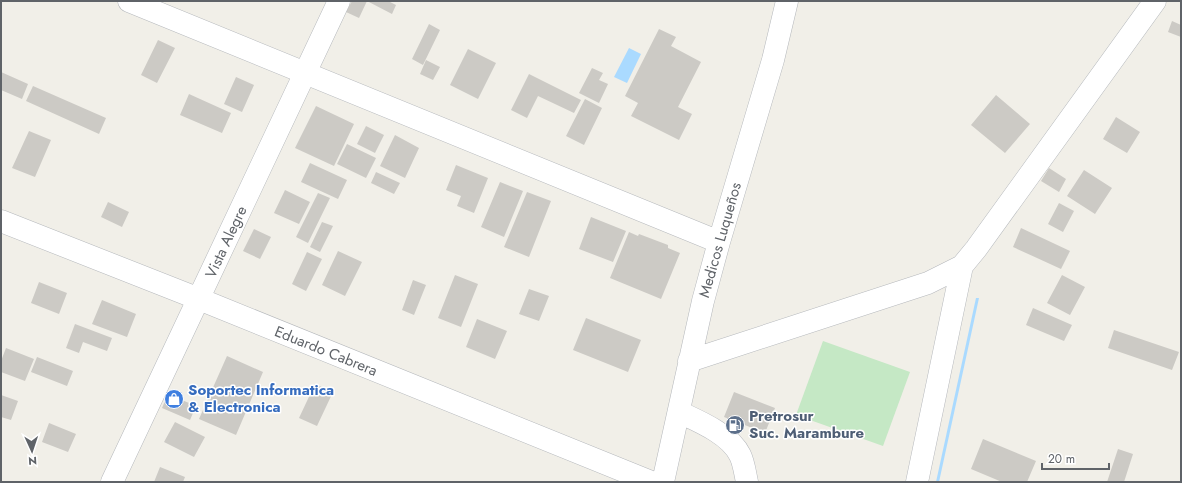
<svg xmlns="http://www.w3.org/2000/svg" width="1182" height="483" viewBox="0 0 1182 483" font-family="Jost,sans-serif">
  <rect width="100%" height="100%" fill="#f1efe8"/>
  <!-- green -->
  <path fill="#c5e8c5" d="M823 341 910 372 883 446 796 415Z"/>
  <!-- water -->
  <path fill="#aadaff" d="M629 48 641 54 627 83 614 77Z
    M976 298H979L939 482H936Z"/>
  <!-- building -->
  <path fill="#cccac5" d="M352 1H388L396 5 392 14 367 1 359 18 346 12Z
    M1172 21 1181 25V37L1168 32Z
    M429 24 440 30 423 65 412 59Z
    M659 29 676 37 671 46 701 62 678 107 692 114 679 140 631 116 638 103 625 96Z
    M158 40 175 48 157 83 141 75Z
    M468 49 496 63 478 99 450 85Z
    M426 60 440 67 433 80 420 74Z
    M592 68 603 73 599 80 608 84 599 103 579 93Z
    M1 72 28 84 22 99 1 90Z
    M529 74 581 100 574 113 538 96 527 118 511 110Z
    M236 77 254 85 242 112 224 104Z
    M33 86 106 118 99 134 26 101Z
    M189 94 231 113 222 133 180 115Z
    M996 95 1030 124 1005 153 971 125Z
    M585 99 602 108 584 145 566 136Z
    M316 106 354 124 334 166 295 148Z
    M1116 117 1140 132 1127 153 1103 139Z
    M366 126 384 135 375 153 357 144Z
    M29 131 51 140 35 177 12 168Z
    M395 135 419 148 405 178 380 166Z
    M347 144 376 158 366 178 337 164Z
    M310 163 347 180 338 199 301 182Z
    M456 165 488 178 474 213 457 206 461 196 446 190Z
    M1049 168 1066 179 1059 192 1041 181Z
    M1084 170 1112 188 1095 214 1067 196Z
    M376 172 400 183 394 194 371 183Z
    M500 182 523 191 504 237 481 227Z
    M285 190 310 202 299 224 274 213Z
    M527 192 551 201 529 257 504 247Z
    M318 193 330 198 308 243 296 237Z
    M108 202 129 212 122 227 101 217Z
    M1059 203 1074 211 1063 232 1048 224Z
    M591 217 626 231 613 262 579 249Z
    M322 222 333 226 320 252 310 247Z
    M1021 228 1070 251 1061 269 1013 247Z
    M254 229 271 237 260 259 243 251Z
    M629 232 638 236 639 234 668 245V248L680 253 661 299 610 278Z
    M338 251 362 262 345 296 322 285Z
    M307 252 322 259 306 291 292 284Z
    M455 275 478 284 461 327 438 318Z
    M1062 275 1085 287 1070 315 1047 303Z
    M413 280 426 285 414 315 402 310Z
    M39 282 67 293 59 314 31 303Z
    M529 289 549 296 539 321 519 314Z
    M102 300 136 314 127 337 92 324Z
    M1033 308 1072 325 1064 341 1026 325Z
    M586 318 641 340 628 372 573 350Z
    M477 319 507 331 495 359 466 347Z
    M75 324 112 338 107 351 83 342 79 353 66 348Z
    M1114 330 1179 352 1172 370 1108 348Z
    M6 348 34 359 25 381 1 372V361Z
    M227 356 263 372 236 435 199 419Z
    M37 357 73 371 67 386 31 372Z
    M315 384 333 392 317 426 299 418Z
    M734 392 775 408 765 433 724 417Z
    M168 394 196 406 190 420 162 408Z
    M1 395 18 401 11 420 1 417Z
    M175 422 205 437 194 457 164 442Z
    M49 423 76 434 68 452 42 442Z
    M983 439 1036 461 1027 482H1002L971 469Z
    M1118 449 1133 454 1124 482H1107Z
    M160 467 185 477 183 482H154Z"/>
  <g fill="none" stroke-linecap="round" stroke-linejoin="round">
    <defs>
      <path id="minor" d="M129 1 719 242
        M1 221 199 299 651 482
        M689 361 928 283 962 266 976 249 1155 1
        M679 412C698 421 730 434 740 455 744 463 745 473 747 482
        M112 482 339 1
        M663 482 703 301 719 242 773 60 787 1
        M917 482 962 266"/>
    </defs>
    <!-- minor casing -->
    <use href="#minor" stroke="#b5b8bc" stroke-width="23"/>
    <!-- minor -->
    <use href="#minor" stroke="#fff" stroke-width="22"/>
  </g>
  <!-- icons -->
  <defs>
    <symbol id="shop-disc" viewBox="-11 -11 22 22"><circle r="9.5" fill="#3f7fe0" stroke="#fff"/><path d="M-5-2.5h2.3a2.7 3.5 0 0 1 5.4 0H5L5.5 6h-11ZM-1.5-2.5h3a1.5 2.3 0 0 0-3 0Z" fill="#fff"/></symbol>
    <symbol id="fuel-disc" viewBox="-11 -11 22 22"><circle r="9.5" fill="#5c6f8a" stroke="#fff"/><path d="M-5.5-6h7V0h2V4h1.3V-2.5L3-4.5l.8-.8L6-3V5H2.5V1h-1V6h-7ZM-4.2-4.7v3.2H.2V-4.7Z" fill="#fff"/></symbol>
  </defs>
  <g fill-rule="evenodd">
    <use href="#shop-disc" x="163" y="388" width="22" height="22"/>
    <use href="#fuel-disc" x="724" y="414" width="22" height="22"/>
  </g>
  <g text-anchor="middle" dominant-baseline="central" stroke-width="3" stroke-linejoin="round" paint-order="stroke">
    <!-- street labels -->
    <g font-size="15" fill="#5f6368" stroke="#fff">
      <text transform="translate(720 240) rotate(-74)">Medicos Luqueños</text>
      <text transform="translate(226 242) rotate(-65)">Vista Alegre</text>
      <text transform="translate(326 351) rotate(22)">Eduardo Cabrera</text>
    </g>
    <!-- shop labels -->
    <g font-size="15" font-weight="bold" fill="#366cbe" stroke="#fff" text-anchor="start">
      <text x="188" y="390">Soportec Informatica<tspan x="188" dy="17">&amp; Electronica</tspan></text>
    </g>
    <!-- service labels -->
    <g font-size="15" font-weight="bold" fill="#4e5e75" stroke="#fff" text-anchor="start">
      <text x="749" y="416">Pretrosur<tspan x="749" dy="17">Suc. Marambure</tspan></text>
    </g>
  </g>
  <!-- border -->
  <rect width="1182" height="483" fill="none" stroke="#5f6368" stroke-width="4"/>
  <!-- north arrow -->
  <g transform="translate(32 451) rotate(177)" stroke="#ffffff" stroke-width="3" paint-order="stroke">
  <path d="M0-3L7 15L0 10L-7 15Z" fill="#5f6368"/>
  <text y="-6" font-size="11" font-weight="bold" text-anchor="middle" fill="#5f6368">N</text>
  </g>
  <!-- scale -->
  <path d="M1042 463v6h67v-6" fill="none" stroke="#5f6368" stroke-width="2"/>
  <text x="1048" y="463" font-size="12" fill="#5f6368" stroke="#ffffff" stroke-width="3" paint-order="stroke">20 m</text>
</svg>
